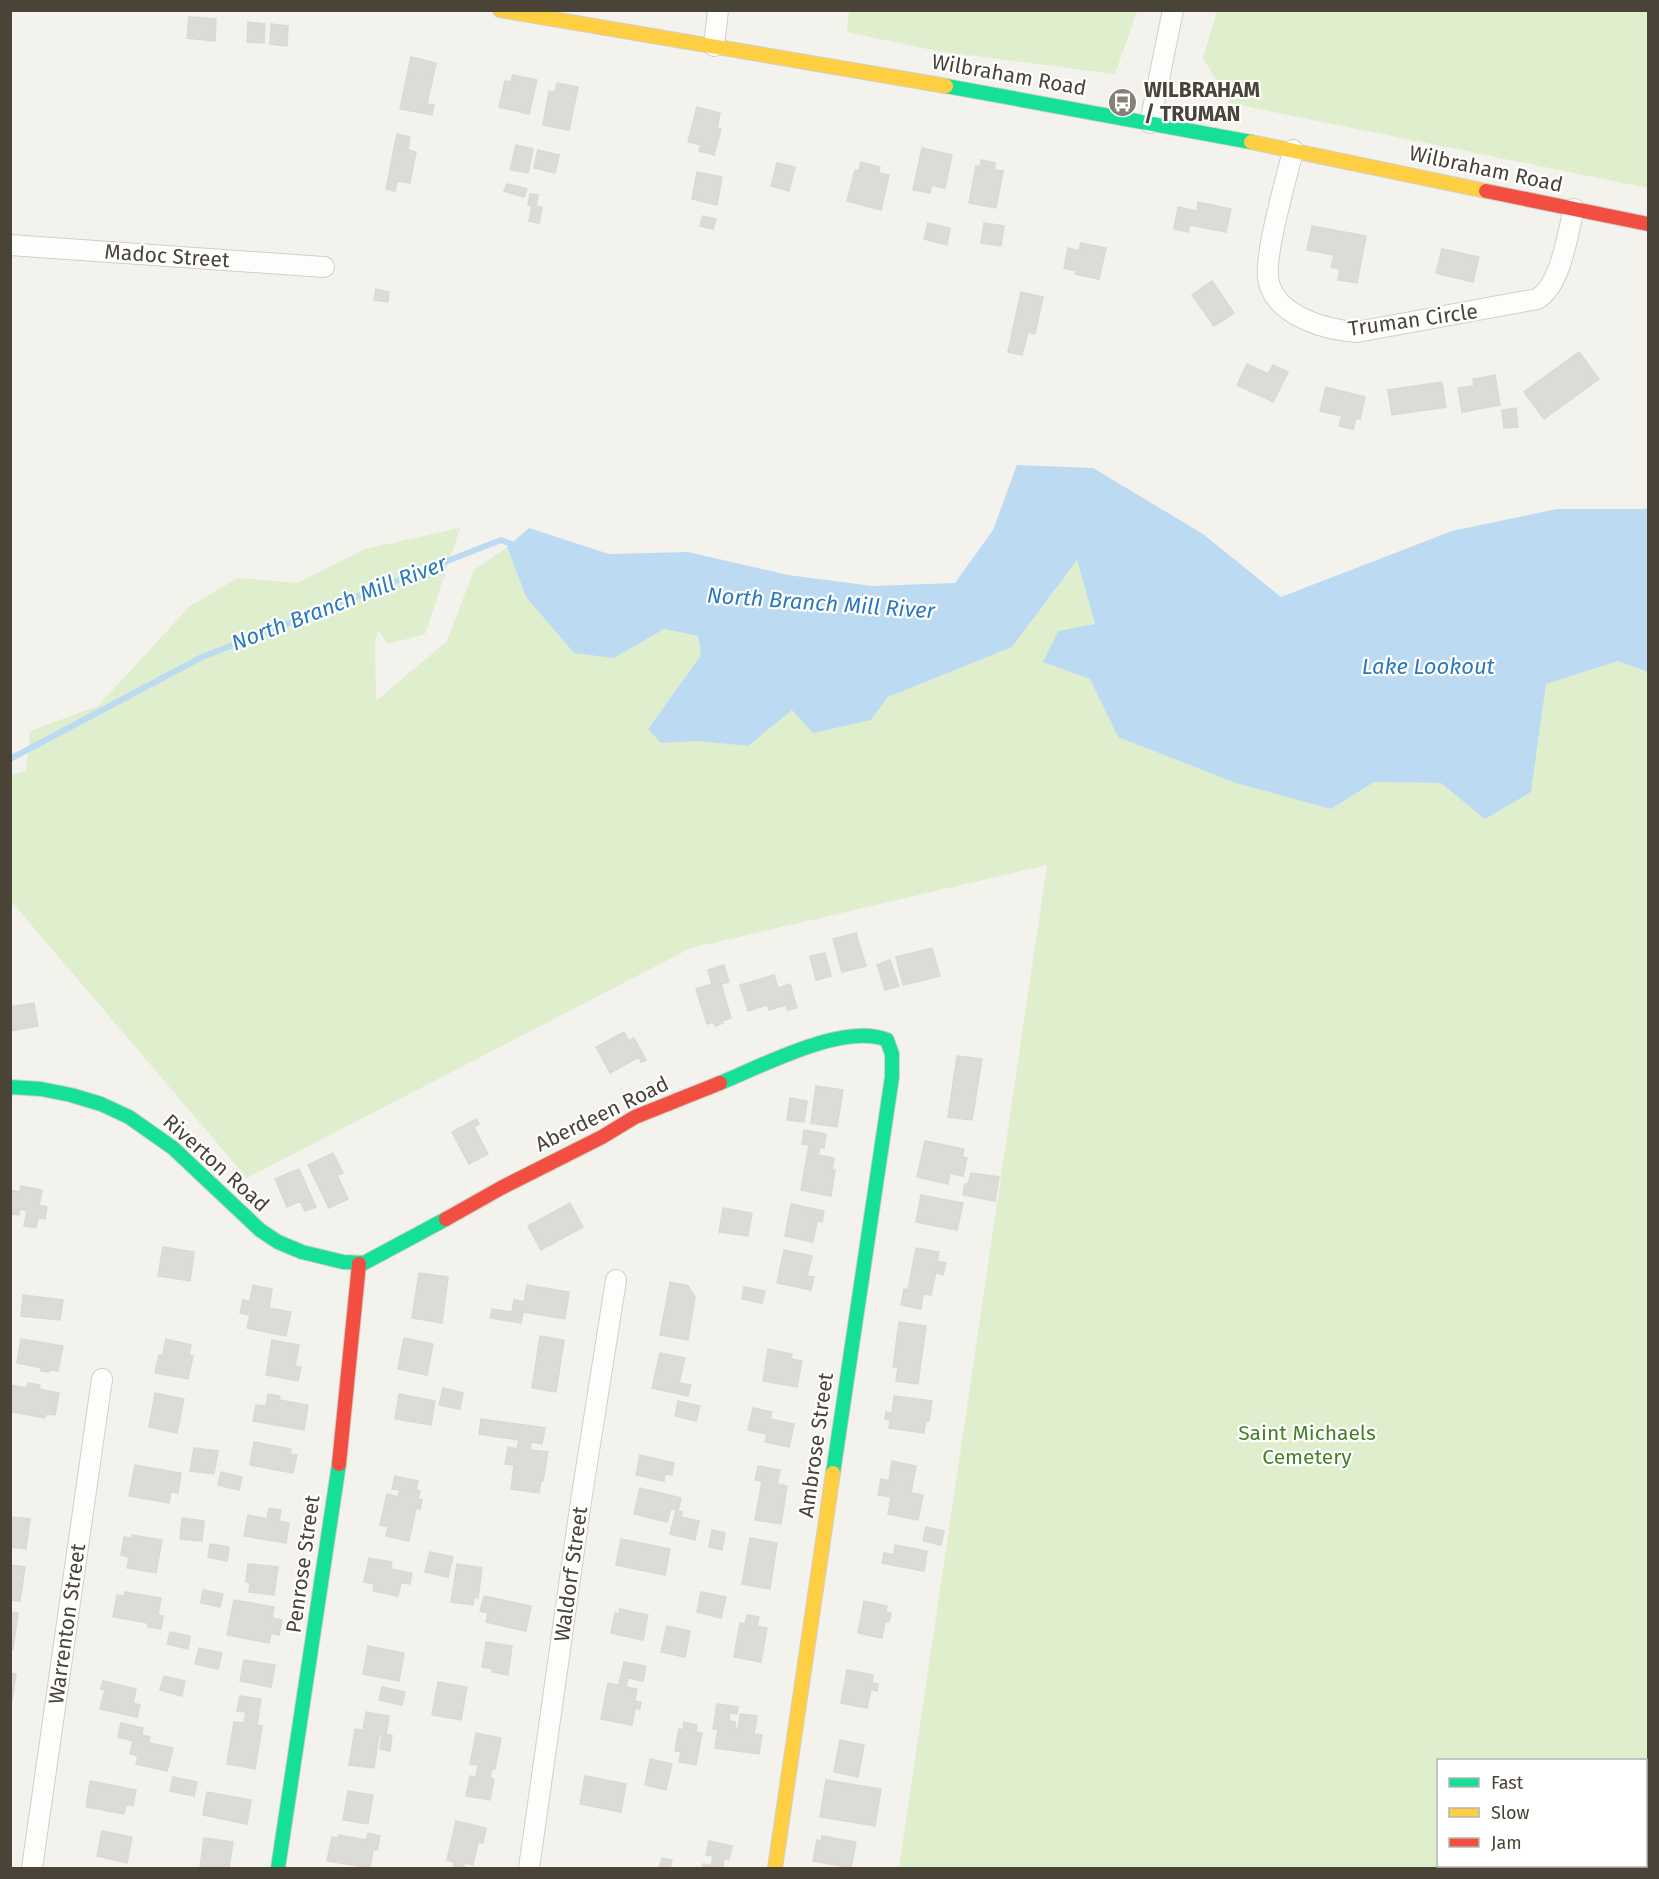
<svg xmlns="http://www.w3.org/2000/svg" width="1659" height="1879" viewBox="0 0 1659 1879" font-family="'Fira Sans',sans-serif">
  <rect width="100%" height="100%" fill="#f3f2ed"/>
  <!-- green -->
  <path fill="#dfeecd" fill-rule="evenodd" d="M849 11V10L1137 11 1115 74 937 51 847 32Z
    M1217 11H1648V188L1230 103 1203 58Z
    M460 528 425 634 388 644 378 630 375 643 376 701 447 641 474 570 507 547 526 598 614 658 664 629 698 636 701 655 648 729 697 741 748 746 792 709 871 720 888 697 1012 647 1077 560 1095 624 1090 679 1118 737 1331 809 1374 782 1441 783 1531 792 1545 684 1618 661 1648 672V1868H899L1047 865 691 948 247 1178 11 901 10 775 26 771 30 731 98 706 190 606 238 578 297 583 365 549ZM1438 1760H1646V1866H1438Z"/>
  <!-- water -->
  <path fill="#bcdbf2" d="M1017 465 1093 468 1203 534 1281 597 1452 531 1557 509H1648V672L1618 661 1546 684 1531 792 1485 819 1441 783 1374 782 1331 809 1236 783 1118 737 1090 679 1043 662 1058 631 1095 624 1077 560 1012 647 888 697 871 720 813 733 792 710 748 746 697 741 661 743 648 729 701 655 698 636 664 629 614 658 574 653 526 597 507 547 529 528 609 554 688 552 788 575 873 586 955 583 993 530Z"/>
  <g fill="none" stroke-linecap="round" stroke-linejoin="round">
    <!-- stream -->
    <path stroke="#bcdbf2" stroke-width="6" d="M10 759 202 657 501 540 516 546"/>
  </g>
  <!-- building -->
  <path fill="#dddbd5" stroke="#dbd9d3" stroke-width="1.5" d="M189 17 216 19 215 41 187 38Z
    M248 22 265 24 264 43 247 42Z
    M271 24 288 26 287 46 270 44Z
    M411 57 436 63 427 104 434 105 432 115 400 109Z
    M513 75 537 80 529 114 499 107 505 81 511 82Z
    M557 83 578 87 569 130 543 125 549 91 555 92Z
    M697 107 720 113 717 128 721 129 714 155 699 151 701 145 688 142Z
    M397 134 410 137 408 150 416 152 410 183 397 181 395 191 386 189Z
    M516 145 533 149 528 173 510 170Z
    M922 148 952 155 945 188 932 185 930 193 913 190Z
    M538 150 559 155 555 173 534 168Z
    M981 160 995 163 994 170 1003 171 996 208 969 203 976 166 980 167Z
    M861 162 880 167 879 173 889 175 881 210 847 201 855 170 859 171Z
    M777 163 795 167 789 191 771 186Z
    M697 172 722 177 717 205 692 199Z
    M507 184 527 189 524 197 504 191Z
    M530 194 538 195 536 206 542 207 539 223 529 221 532 206 528 205Z
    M1198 202 1231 209 1226 232 1190 225 1188 232 1174 229 1178 207 1197 211Z
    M703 216 716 219 713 229 700 226Z
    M928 223 950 228 947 245 924 239Z
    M984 223 1004 226 1001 246 981 243Z
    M1312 226 1366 236 1357 283 1338 280 1340 269 1331 267 1334 255 1307 250Z
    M1081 243 1106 248 1099 279 1075 274 1076 271 1064 268 1068 248 1079 251Z
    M1442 249 1479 257 1473 282 1436 273Z
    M1212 281 1234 313 1214 326 1192 295Z
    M376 289 389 292 388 302 374 300Z
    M1021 292 1043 297 1035 334 1028 332 1022 355 1008 352Z
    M1579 352 1599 379 1544 419 1524 392Z
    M1247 364 1268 374 1273 365 1288 372 1273 402 1237 385Z
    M1495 375 1500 405 1462 412 1458 388 1474 386 1473 379Z
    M1442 382 1446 407 1392 415 1388 390Z
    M1326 387 1365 397 1360 419 1356 418 1353 429 1339 426 1342 416 1320 411Z
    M1516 408 1518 427 1504 428 1502 410Z
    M856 933 866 966 842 972 833 939Z
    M932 948 940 976 903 985 896 957Z
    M825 953 831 976 816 980 810 956Z
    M890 960 899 986 885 990 877 965Z
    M724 965 729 982 721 984 731 1018 722 1021 723 1023 715 1026 713 1022 707 1024 696 989 712 984 708 970Z
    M774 975 778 988 790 984 797 1008 787 1010 786 1005 769 1010 767 1005 748 1011 740 985Z
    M34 1003 38 1026 10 1031V1007Z
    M624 1032 629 1041 634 1038 646 1060 641 1062 639 1057 610 1073 596 1047Z
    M957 1056 982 1059 972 1120 948 1117Z
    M816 1086 843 1090 837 1127 811 1123Z
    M790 1098 807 1101 804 1122 787 1120Z
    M476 1119 479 1124 474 1127 488 1154 469 1164 452 1132Z
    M804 1130 826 1134 824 1148 820 1147 818 1155 834 1158 832 1170H835L831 1196 801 1190 809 1145 802 1144Z
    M925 1141 964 1149 962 1157 967 1158 963 1176 950 1173 948 1184 917 1177Z
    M333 1153 343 1173 337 1175 348 1199 329 1208 308 1165Z
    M299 1169 316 1207 305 1211 300 1201 287 1207 275 1179Z
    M971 1173 999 1177 995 1201 963 1195 965 1184H968Z
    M21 1186 42 1190 39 1205 47 1207 45 1219 38 1218 36 1228 24 1226 27 1211 20 1209 19 1215 10 1214V1190L20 1192Z
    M921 1195 963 1203 957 1230 916 1222Z
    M570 1203 583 1227 541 1250 528 1226Z
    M791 1204 824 1211 822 1222 817 1221 813 1242 785 1236Z
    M723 1208 752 1213 748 1236 719 1232Z
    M163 1247 194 1252 190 1281 158 1276Z
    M916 1248 939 1252 937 1261 946 1263 943 1275 936 1272 931 1295 923 1294 921 1309 901 1305 904 1289 908 1290Z
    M784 1250 812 1256 807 1276 814 1277 811 1290 777 1283Z
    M419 1273 448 1277 442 1323 412 1318Z
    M670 1282 688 1286 695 1297 688 1340 660 1335Z
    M253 1285 272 1289 269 1308 291 1312 286 1336 247 1328 250 1315 240 1313 243 1300 250 1301Z
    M527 1285 569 1292 565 1319 523 1312 521 1323 490 1318 492 1309 512 1312 514 1300 524 1302Z
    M744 1287 765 1291 762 1303 742 1299Z
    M23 1295 63 1300 60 1320 21 1316Z
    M899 1322 926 1326 918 1384 896 1381 898 1367H893Z
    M540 1336 564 1340 556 1392 532 1388Z
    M404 1338 433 1344 427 1375 398 1369Z
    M21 1339 63 1346 58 1371 49 1370V1372L41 1371V1368L17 1363Z
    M166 1339 191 1345 189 1355 193 1356 188 1379 155 1373 159 1355H163Z
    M272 1340 299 1345 295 1366 301 1367 298 1381 266 1375Z
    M768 1349 792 1354 791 1359 802 1361 797 1387 763 1381Z
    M660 1353 685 1358 679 1383 691 1385 688 1396 652 1388Z
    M28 1383 40 1385 39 1389 59 1393 55 1415 46 1414 45 1418 13 1412 10 1416V1385L27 1388Z
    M443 1388 463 1393 460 1409 439 1405Z
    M155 1393 184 1399 177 1433 149 1427Z
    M268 1394 280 1396 279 1400 308 1405 304 1430 253 1421 256 1405 266 1406Z
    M399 1394 435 1401 431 1425 395 1419Z
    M894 1396 932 1401 929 1421 926 1420 924 1433 889 1428 890 1420 885 1419 886 1412 892 1413Z
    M678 1401 700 1406 696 1421 675 1416Z
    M753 1408 772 1412 770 1419 794 1424 789 1447 765 1442 767 1434 748 1430Z
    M481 1419 545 1428 542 1444 531 1442 530 1450 548 1452 543 1481H541L539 1493 511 1489 514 1465 505 1464 508 1447 517 1449 519 1440 479 1434Z
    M254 1442 291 1449 290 1454 297 1455 293 1473 250 1465Z
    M194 1448 218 1451 214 1474 190 1471Z
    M640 1455 674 1463 672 1475 665 1474 664 1481 636 1475Z
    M892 1461 916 1466 911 1493 923 1495 918 1520 888 1514 891 1497 878 1495 881 1479 889 1481Z
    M135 1465 181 1473 178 1493 171 1492 169 1503 129 1496Z
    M758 1466 780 1470 777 1484 787 1486 781 1524 755 1520 762 1481 755 1480Z
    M221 1472 242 1477 239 1490 218 1485Z
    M395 1476 418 1481 416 1490 420 1491 418 1499 422 1500 420 1509 416 1508 409 1541 386 1536 388 1527 380 1525 387 1494 398 1497 400 1490 392 1489Z
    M640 1488 681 1498 678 1511 682 1512 681 1517 699 1521 695 1540 670 1534 676 1510 671 1509 667 1522 634 1514Z
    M269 1508 281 1510 279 1521 289 1523 286 1543 244 1536 248 1515 267 1519Z
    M10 1517 30 1519 26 1549 10 1547Z
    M182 1518 204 1521 202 1541 180 1539Z
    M926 1527 944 1531 941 1545 923 1541Z
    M712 1530 725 1533 722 1550 709 1547Z
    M132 1535 162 1540 156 1573 127 1568 129 1557 121 1555 124 1537 131 1538Z
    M750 1538 777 1543 770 1589 742 1584Z
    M621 1539 670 1549 665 1575 616 1565Z
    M210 1544 229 1547 227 1561 208 1557Z
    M895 1545 927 1551 924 1571 882 1563 884 1553 894 1555Z
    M430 1552 453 1557 448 1577 425 1572Z
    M369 1558 392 1562 390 1569 412 1573 410 1584 401 1583 398 1596 373 1591 374 1584 364 1582Z
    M248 1564 278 1567 274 1595 249 1592 250 1582H246Z
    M457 1564 482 1568 478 1598 474 1597 473 1605 451 1602Z
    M10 1565 25 1567 20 1601 10 1600Z
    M203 1590 223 1594 220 1607 201 1603Z
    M125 1592 161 1598 158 1615 163 1616 161 1629 148 1627V1623L113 1617 117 1595 125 1596Z
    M701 1592 726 1597 721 1618 697 1612Z
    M484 1596 531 1606 526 1631 486 1622 488 1613 480 1611Z
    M234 1600 274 1607 272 1618 282 1620 279 1635 271 1633 269 1643 227 1635Z
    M864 1601 887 1606 886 1612 891 1613 889 1622 885 1621 882 1638 858 1633Z
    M620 1609 648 1615 643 1640 611 1633 615 1613 619 1614Z
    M10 1612 18 1613 13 1649 10 1648Z
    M747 1615 759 1617 757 1626 767 1628 761 1662 734 1657 740 1623 745 1624Z
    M667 1626 690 1631 685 1657 661 1652Z
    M170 1632 190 1636 188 1649 167 1644Z
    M486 1642 512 1646 508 1675 492 1672 493 1669 482 1667Z
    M368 1646 404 1653 399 1681 363 1674Z
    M199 1648 222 1653 218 1669 195 1664Z
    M244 1660 275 1665 271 1687 240 1681Z
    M624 1662 646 1666 643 1681 628 1678 626 1687 637 1689 635 1701 641 1702 640 1709 635 1708 632 1725 601 1719 608 1683 619 1685Z
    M847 1670 873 1675 872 1683 878 1684 877 1691 871 1689 867 1708 841 1703Z
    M10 1673 16 1674 12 1700H10Z
    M164 1676 185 1681 182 1696 160 1690Z
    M103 1681 136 1689 133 1703 140 1705 137 1717 100 1709 105 1690 101 1689Z
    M438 1682 467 1687 461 1720 432 1715Z
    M382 1687 405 1692 402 1705 379 1700Z
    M240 1696 261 1699 257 1725 262 1726 255 1769 227 1764 234 1722 244 1723 246 1712 237 1711Z
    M717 1704 738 1707 737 1714 730 1713 729 1721 735 1722V1728L738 1729 740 1714 757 1716 754 1734 762 1735 759 1754 715 1748 718 1729H713Z
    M366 1712 389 1716 386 1734 392 1735 390 1751 380 1749 382 1735 379 1734 374 1768 349 1765 355 1729 363 1730Z
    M684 1722 697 1725 696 1732 702 1733 696 1765 679 1762 681 1752 675 1751 679 1729 683 1730Z
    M121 1723 143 1728 142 1735 150 1737 149 1743 173 1748 167 1771 136 1764 138 1756 130 1754 133 1741 118 1737Z
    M476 1733 501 1738 495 1769 492 1768 490 1778 494 1779 490 1800 466 1796 470 1776 476 1777 478 1765 470 1764Z
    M840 1740 864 1745 858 1777 834 1772Z
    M650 1759 672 1764 666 1790 645 1785Z
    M585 1776 626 1784 621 1812 580 1804Z
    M173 1777 197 1782 194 1796 170 1791Z
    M826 1780 881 1789 875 1826 820 1817Z
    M90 1781 136 1790 133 1806 126 1805 124 1814 86 1807Z
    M348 1791 373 1795 368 1824 343 1820Z
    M207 1792 251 1800 247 1824 203 1815Z
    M456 1821 486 1828 483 1843 478 1842 473 1865 465 1863 463 1868H453L454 1862 447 1860Z
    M102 1831 132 1837 127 1863 97 1856Z
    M368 1833 380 1836 377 1850H373L370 1868 327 1861 332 1837 338 1838 339 1835 366 1840Z
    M822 1836 856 1842 851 1868 813 1861 817 1840 821 1841Z
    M204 1838 233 1842 229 1868H200Z
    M709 1841 732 1846 729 1860 724 1858 723 1868H702L703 1864 711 1866 713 1856 706 1855Z
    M662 1858 672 1860 670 1868H659Z"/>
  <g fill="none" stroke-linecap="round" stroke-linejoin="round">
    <defs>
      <path id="street" d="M714 46 718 10
        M1150 123 1173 10
        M1293 150C1287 178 1262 259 1269 283 1278 317 1327 330 1357 332L1537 299C1561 286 1567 235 1574 209
        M10 245 324 267
        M32 1868 102 1379
        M529 1868 581 1501 616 1280"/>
      <path id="fast" d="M946 86 1251 142
        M720 1083C762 1066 844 1022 887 1040L892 1054V1077L833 1473
        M10 1087 41 1089 71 1095 101 1104 129 1117 173 1148 260 1230 278 1242 302 1252 343 1262 364 1263 446 1219
        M278 1868 339 1464"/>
      <path id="slow" d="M500 10 946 86
        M1251 142 1486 191
        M775 1868 833 1473"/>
      <path id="jam" d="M1486 191 1648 224
        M446 1219 501 1188 602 1137 635 1117 720 1083
        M339 1464 359 1264"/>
    </defs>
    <!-- street casing -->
    <use href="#street" stroke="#d1cfca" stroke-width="22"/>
    <!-- fast casing -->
    <use href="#fast" stroke="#d3cfc4" stroke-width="16"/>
    <!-- slow casing -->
    <use href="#slow" stroke="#d3cfc4" stroke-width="16"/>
    <!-- jam casing -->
    <use href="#jam" stroke="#d3cfc4" stroke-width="16"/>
    <!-- street -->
    <use href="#street" stroke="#fdfdfc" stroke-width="20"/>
    <!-- fast -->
    <use href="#fast" stroke="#16e098" stroke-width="14"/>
    <!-- slow -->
    <use href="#slow" stroke="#ffcf43" stroke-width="14"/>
    <!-- jam -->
    <use href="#jam" stroke="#f24e42" stroke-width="14"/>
  </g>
  <!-- icons -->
  <defs>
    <symbol id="bus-disc" viewBox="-11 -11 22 22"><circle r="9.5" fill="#858177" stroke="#fff"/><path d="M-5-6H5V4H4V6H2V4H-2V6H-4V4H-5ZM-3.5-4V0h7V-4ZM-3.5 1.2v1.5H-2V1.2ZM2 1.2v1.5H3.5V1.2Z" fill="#fff"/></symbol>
  </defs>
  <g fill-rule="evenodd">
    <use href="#bus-disc" x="1106" y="86" width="33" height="33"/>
  </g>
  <g text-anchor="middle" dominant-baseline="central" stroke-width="4.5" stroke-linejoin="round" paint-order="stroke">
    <!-- street labels -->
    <g font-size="21" fill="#4a4438" stroke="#fff">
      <text transform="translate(1009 75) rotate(10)">Wilbraham Road</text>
      <text transform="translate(1486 169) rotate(12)">Wilbraham Road</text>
      <text transform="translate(167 256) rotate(4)">Madoc Street</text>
      <text transform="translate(1413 320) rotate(-8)">Truman Circle</text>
      <text transform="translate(602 1114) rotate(-26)">Aberdeen Road</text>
      <text transform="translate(216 1163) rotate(42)">Riverton Road</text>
      <text transform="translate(816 1445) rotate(-82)">Ambrose Street</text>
      <text transform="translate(303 1564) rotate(-82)">Penrose Street</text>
      <text transform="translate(571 1574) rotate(-82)">Waldorf Street</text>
      <text transform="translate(67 1624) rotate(-82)">Warrenton Street</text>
    </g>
    <!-- poi labels -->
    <g font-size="21" font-weight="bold" fill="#4a4438" stroke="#fff" text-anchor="start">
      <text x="1144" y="90">WILBRAHAM<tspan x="1144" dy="24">/ TRUMAN</tspan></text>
    </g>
    <!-- park labels -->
    <g font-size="21" fill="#458027" stroke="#fff">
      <text x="1307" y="1433">Saint Michaels<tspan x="1307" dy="24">Cemetery</tspan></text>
    </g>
    <!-- water labels -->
    <g font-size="22" font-style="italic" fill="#2b79bc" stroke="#fff">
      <text transform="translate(339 603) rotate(-21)">North Branch Mill River</text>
      <text transform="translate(821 603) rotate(4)">North Branch Mill River</text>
      <text x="1428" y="666">Lake Lookout</text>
    </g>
  </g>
  <!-- border -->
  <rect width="1659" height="1879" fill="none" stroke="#4a4438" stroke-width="24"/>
  <!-- legend -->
  <rect x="1437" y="1759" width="210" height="108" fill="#ffffff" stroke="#b7b4af" stroke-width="1.5"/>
  <rect x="1449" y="1778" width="30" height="9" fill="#16e098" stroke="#b7b4af" stroke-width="1.5"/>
  <text x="1491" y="1789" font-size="18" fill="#4a4438">Fast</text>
  <rect x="1449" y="1808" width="30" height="9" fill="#ffcf43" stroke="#b7b4af" stroke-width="1.5"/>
  <text x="1491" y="1819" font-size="18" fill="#4a4438">Slow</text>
  <rect x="1449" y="1838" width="30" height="9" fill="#f24e42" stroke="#b7b4af" stroke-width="1.5"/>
  <text x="1491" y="1849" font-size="18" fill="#4a4438">Jam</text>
</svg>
